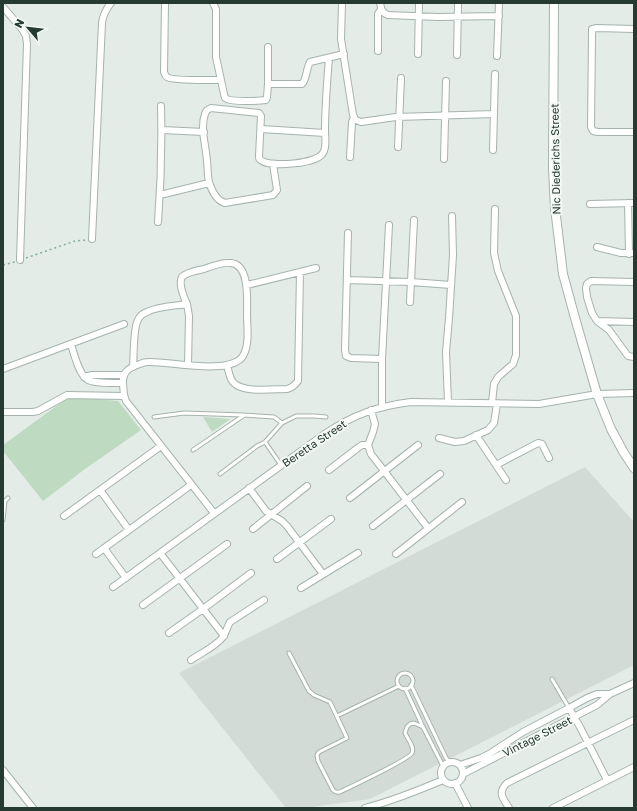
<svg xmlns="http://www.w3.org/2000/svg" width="637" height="811" viewBox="0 0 637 811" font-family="'Golos Text',sans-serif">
  <rect width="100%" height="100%" fill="#e3ece7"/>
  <!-- built -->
  <path fill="#d2dbd5" d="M585 467 634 522V665L370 799 305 808H286L179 673Z"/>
  <!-- green -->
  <path fill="#bedbc2" d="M88 398 118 401 141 430 85 469 43 501 3 451V445L66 399Z
    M203 417 230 419 212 432Z"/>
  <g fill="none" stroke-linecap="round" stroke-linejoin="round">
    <defs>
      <path id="service" d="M154 417 184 413 243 415 274 417 282 423
        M265 442 281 465
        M193 450 243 416
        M220 474 257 446 265 442 282 423 296 416H314L326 417
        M3 520 5 501 8 498
        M289 653 309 691 314 695 330 702 347 738 319 752 317 755 318 761 333 790C337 794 340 792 344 790 354 785 410 759 412 753 415 747 407 738 405 733L407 727 410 724 414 723 423 727
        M397 681a8 8 0 1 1 16 0a8 8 0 1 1-16 0Z
        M552 679 569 708
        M411 685 446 758 450 762
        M405 688 423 727 443 766
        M337 716 399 686"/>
      <path id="minor" d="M165 3 164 72C165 74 165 76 167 77 172 81 212 80 220 80
        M213 3 216 9V57L224 94C225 97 224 98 227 99 233 102 259 101 266 100L267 97 268 84H302C307 79 306 69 310 62L344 54
        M342 3 341 39 353 115 356 120 361 122 396 117 494 114
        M380 3C381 9 382 13 388 15L438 17 499 16
        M3 7 22 29 26 36 27 44 20 260
        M634 29 597 28 592 29V36L591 127 593 131 598 132H634
        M268 47V84
        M378 51V14L381 9
        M418 54 419 3
        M457 55 458 3
        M497 56 499 3
        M261 129 325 133
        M162 130 204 132
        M398 147 401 78
        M493 150 495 74
        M350 157 352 122 354 117
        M444 159 446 81
        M273 164 277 190 273 195 225 203C217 201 213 193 210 185 207 178 208 168 207 161 206 147 200 127 205 114 206 110 208 109 211 108L259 113 261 116 259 156C259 159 259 159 262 161 272 167 317 164 323 153 327 147 325 138 325 132 325 107 327 82 329 58
        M160 195 209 183
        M628 203 629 254
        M590 204 634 203
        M158 222C161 183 162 145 161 106
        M348 233 345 350 346 356 351 358 382 359
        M92 239 102 23C103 15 106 9 111 3
        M597 247 621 253H634
        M347 280 411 282 451 285
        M634 282 591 281 587 284 586 288 587 297 592 313 597 321 609 330 628 356 634 357
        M247 285 316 268
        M410 302 414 220
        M187 304 189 316 188 365
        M598 321 634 322
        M71 344C74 354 79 375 88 380 96 384 114 383 123 383
        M227 365C229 371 229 379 234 383 243 393 274 389 287 389 292 388 295 385 298 381L300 272
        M133 367C134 356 133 328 138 320 139 317 143 313 147 312 158 306 175 306 187 304 184 298 178 283 182 277 185 273 199 270 204 269 212 266 222 262 231 263 250 265 247 300 247 314 247 327 250 344 243 356 230 376 169 361 148 362 145 362 142 363 140 364 131 367 124 370 123 380 123 387 123 394 126 401L214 513
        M3 369 124 324
        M84 377 92 375H124
        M448 402 446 352 449 318 453 255 452 216
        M492 403 494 384 498 377 513 364 516 355V316L498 271 494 253 495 209
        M382 407V359L389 225
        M371 410 375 424 373 432 368 445 371 454 428 528
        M3 412H33L38 411 67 395 124 396
        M476 435 506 480
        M439 438 455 442 464 441 488 430 494 423 497 404
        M496 465 538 443 542 444 549 458
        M329 470 359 447 362 445H368
        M249 488 266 511 282 521 287 526 323 574
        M100 490 129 530
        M350 498 418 445
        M64 516 161 446
        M373 526 440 474
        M253 529 307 486
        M104 548 126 578
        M160 553 224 636
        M96 554 191 485
        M396 554 462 502
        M277 559 331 519
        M113 587 326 433C353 415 378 406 411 402L539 404 597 394 634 393
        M301 588 358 553
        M143 605 227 544
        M169 633 203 609 251 573
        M191 660C201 653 215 647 223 637 226 633 227 627 230 622L264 600
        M569 708 580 727 607 780
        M441 773a11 11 0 1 1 22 0a11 11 0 1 1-22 0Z
        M460 765 481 758 489 754 523 732 569 708 587 698 597 694H610
        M3 770 33 808
        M463 774 597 705 610 694 634 683
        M455 783 468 808
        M365 808C392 801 417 791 443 780
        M509 808C503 798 497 793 507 783L634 720
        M553 808 634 767"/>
      <path id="tertiary" d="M554 3 553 169 555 208 563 274 575 318 597 394 611 429 624 453 634 468"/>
    </defs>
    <!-- service casing -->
    <use href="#service" stroke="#a6b3ad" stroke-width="5"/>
    <!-- minor casing -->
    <use href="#minor" stroke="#a6b3ad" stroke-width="8"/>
    <!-- tertiary casing -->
    <use href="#tertiary" stroke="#a6b3ad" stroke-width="10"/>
    <!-- path -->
    <path stroke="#87ac9b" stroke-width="1.5" stroke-dasharray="2 3" stroke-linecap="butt" d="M26 258 75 241 87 240
      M3 265 15 262"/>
    <!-- service -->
    <use href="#service" stroke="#fff" stroke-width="3"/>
    <!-- minor -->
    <use href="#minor" stroke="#fff" stroke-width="6"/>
    <!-- tertiary -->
    <use href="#tertiary" stroke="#fff" stroke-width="8"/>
  </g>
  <g text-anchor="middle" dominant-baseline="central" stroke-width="4" stroke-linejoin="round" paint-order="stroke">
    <!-- street labels -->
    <g font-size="11" fill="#253b32" stroke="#f4f8f5">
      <text transform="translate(555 159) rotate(-91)">Nic Diederichs Street</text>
      <text transform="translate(314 443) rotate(-34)">Beretta Street</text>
      <text transform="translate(537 736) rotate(-27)">Vintage Street</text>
    </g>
  </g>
  <!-- border -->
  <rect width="637" height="811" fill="none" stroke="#253b32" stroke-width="8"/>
  <!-- north arrow -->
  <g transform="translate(28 28) rotate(298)" stroke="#f4f8f5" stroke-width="3" paint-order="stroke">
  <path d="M0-3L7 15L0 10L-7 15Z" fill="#253b32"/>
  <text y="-6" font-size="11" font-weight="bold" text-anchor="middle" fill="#253b32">N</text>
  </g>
</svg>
